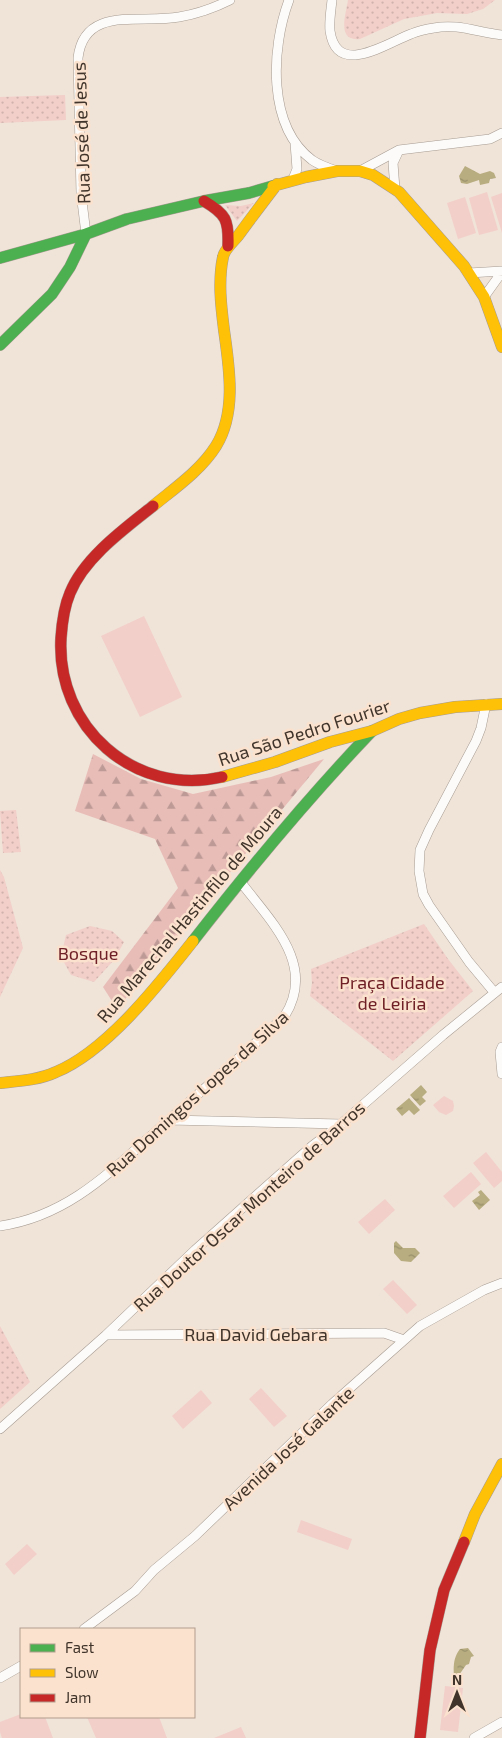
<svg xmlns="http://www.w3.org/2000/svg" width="502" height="1738" viewBox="0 0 502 1738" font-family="'Exo 2',sans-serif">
  <defs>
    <pattern id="forest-firs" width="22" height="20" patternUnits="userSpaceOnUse" patternTransform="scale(1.25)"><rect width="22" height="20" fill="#e8bdb8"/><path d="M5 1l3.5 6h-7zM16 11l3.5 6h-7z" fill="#be9a96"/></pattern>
    <pattern id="park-dots" width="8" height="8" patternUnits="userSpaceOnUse" patternTransform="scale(1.25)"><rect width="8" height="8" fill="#f2cfc9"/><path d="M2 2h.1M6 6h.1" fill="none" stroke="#d1b2ad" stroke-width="1.8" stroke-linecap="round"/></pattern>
    <pattern id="water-ripples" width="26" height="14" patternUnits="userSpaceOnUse" patternTransform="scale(1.25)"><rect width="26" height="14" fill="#b8ad80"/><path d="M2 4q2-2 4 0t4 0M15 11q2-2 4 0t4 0" fill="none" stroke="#978e69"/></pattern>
  </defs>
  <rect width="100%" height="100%" fill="#f0e3d8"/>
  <!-- green -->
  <path fill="#f2cfc9" d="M487 192 498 230 479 235 469 198Z
    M502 193V233L491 197Z
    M465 197 476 233 458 239 447 203Z
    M144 616 182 697 140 717 101 636Z
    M444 1096 453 1101 454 1106 453 1111 446 1115 439 1112 433 1105Z
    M486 1152 502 1172V1181L494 1188 473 1163Z
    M471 1172 481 1184 454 1208 443 1196Z
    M385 1199 395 1210 369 1234 358 1222Z
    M393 1280 417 1305 407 1314 383 1289Z
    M261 1388 287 1416 274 1427 249 1399Z
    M201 1390 212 1403 183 1429 172 1416Z
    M301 1520 352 1539 348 1550 297 1532Z
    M27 1544 37 1554 14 1575 5 1564Z
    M445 1686 463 1688 458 1732 440 1730Z
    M21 1714V1717H45L53 1738H2L0 1732V1722Z
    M87 1717H159L167 1738H96Z
    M241 1727 246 1738H214Z"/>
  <!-- forest -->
  <path fill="url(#forest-firs)" d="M93 754 141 779 193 794 271 777 324 759 117 1009 103 987 178 888 155 839 75 811Z"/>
  <!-- park -->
  <path fill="url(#park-dots)" d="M348 0H495L483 9 467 14 437 13 404 19 360 39C336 42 346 14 348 0Z
    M65 95 66 120 0 123V97Z
    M254 203 237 221 225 205 241 206Z
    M16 810 21 852 3 853 0 811Z
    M0 870 4 877 23 948 0 997Z
    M424 924 448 959 473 991 393 1061 310 996 312 983 311 969Z
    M90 926 112 931 124 942 114 960 94 982 71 975 61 957 66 935Z
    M0 1326 30 1382 0 1409Z"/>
  <!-- water -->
  <path fill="url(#water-ripples)" d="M465 166 480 174 490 171 494 173 496 178 490 179 489 183 480 185 479 180 467 184 461 183 459 176Z
    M421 1085 427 1092 422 1097 426 1101 420 1106 410 1095Z
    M409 1098 420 1110 414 1115 409 1110 402 1116 396 1109Z
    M481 1190 490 1200 479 1210 472 1201 480 1195 478 1192Z
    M396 1241 403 1248H415L420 1253 411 1262 401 1261 394 1253V1243Z
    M468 1648 474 1656 471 1657 469 1664 466 1665 457 1678 454 1676C453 1666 454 1656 460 1649Z"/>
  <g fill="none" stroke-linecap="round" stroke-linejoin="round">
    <defs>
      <path id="street" d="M289 0C271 48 267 126 312 160 319 165 328 168 337 171
        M332 0C331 10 329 21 330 31 337 78 387 43 411 34 418 31 426 29 434 28 458 23 479 33 502 35
        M360 171 399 150 490 139 502 133
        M293 179 297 169 295 143
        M395 189 393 163 399 150
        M86 234 81 193 78 58C84 5 141 24 179 17 197 14 214 8 230 0
        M469 273 502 271
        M484 297 502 272
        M486 704 481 728 476 741 429 830 420 850 419 871 423 894 429 905 469 962 494 992
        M502 1047 500 1052 502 1074
        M169 1120 341 1124
        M0 1226C69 1216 112 1170 162 1126 203 1090 244 1054 284 1017 318 965 270 921 240 881
        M106 1335 384 1333 404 1340
        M0 1429 106 1335 195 1250 312 1146 341 1124 443 1035 502 987
        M84 1629 135 1591 154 1570 195 1536 332 1404 420 1326 484 1290 502 1283
        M0 1678 21 1666
        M474 1738 502 1722"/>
      <path id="fast" d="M0 258 86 234 127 219 204 201 249 193 273 186
        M0 345 52 294 70 267 86 234
        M193 941C250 868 308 798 372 731"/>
      <path id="slow" d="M273 186 306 177 337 171H360L373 175 399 192 464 266 484 297 502 347
        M153 506C175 488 201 470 216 446 237 412 229 366 224 330 221 306 218 281 223 257 224 250 233 242 238 236 251 218 264 201 277 184
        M222 777 275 762 330 742 372 731 399 719 420 713 455 707 502 704
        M0 1083C19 1081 39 1080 56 1072 107 1051 159 984 193 941
        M464 1542 475 1514 502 1464"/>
      <path id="jam" d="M204 201C226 214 229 220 228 246
        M153 506C124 529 84 558 70 593 64 607 62 623 61 638 56 727 134 797 222 777
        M420 1738 430 1650 444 1590 464 1542"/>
    </defs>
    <!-- street casing -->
    <use href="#street" stroke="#a69c92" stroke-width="10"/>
    <!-- fast casing -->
    <use href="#fast" stroke="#a69c92" stroke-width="12"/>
    <!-- slow casing -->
    <use href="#slow" stroke="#a69c92" stroke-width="12"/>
    <!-- jam casing -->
    <use href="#jam" stroke="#a69c92" stroke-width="12"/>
    <!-- street -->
    <use href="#street" stroke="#fdfbf9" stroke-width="9"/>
    <!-- fast -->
    <use href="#fast" stroke="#4caf50" stroke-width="11"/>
    <!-- slow -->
    <use href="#slow" stroke="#ffc107" stroke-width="11"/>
    <!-- jam -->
    <use href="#jam" stroke="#c62828" stroke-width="11"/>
  </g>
  <g text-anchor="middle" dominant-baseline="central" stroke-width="5" stroke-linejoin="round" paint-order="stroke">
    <!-- street labels -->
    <g font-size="18" fill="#41352b" stroke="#fbe2ce">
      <text transform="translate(81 133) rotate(-92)">Rua José de Jesus</text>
      <text transform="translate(304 732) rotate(-18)">Rua São Pedro Fourier</text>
      <text transform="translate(189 914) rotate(-50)">Rua Marechal Hastinfilo de Moura</text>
      <text transform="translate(197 1093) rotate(-42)">Rua Domingos Lopes da Silva</text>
      <text transform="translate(249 1206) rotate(-42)">Rua Doutor Oscar Monteiro de Barros</text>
      <text x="256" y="1334">Rua David Gebara</text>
      <text transform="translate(288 1448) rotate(-43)">Avenida José Galante</text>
    </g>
    <!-- park labels -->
    <g font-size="18" fill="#6f2026" stroke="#fbe2ce">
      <text x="88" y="953">Bosque</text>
      <text x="392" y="982">Praça Cidade<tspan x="392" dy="21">de Leiria</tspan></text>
    </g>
  </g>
  <!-- legend -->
  <rect x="20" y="1628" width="175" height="90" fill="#fbe2ce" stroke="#b19d8d"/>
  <rect x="30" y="1644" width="25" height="8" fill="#4caf50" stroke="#b19d8d"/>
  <text x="65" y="1653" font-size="15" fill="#41352b">Fast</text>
  <rect x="30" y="1669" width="25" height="8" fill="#ffc107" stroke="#b19d8d"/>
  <text x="65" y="1678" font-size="15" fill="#41352b">Slow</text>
  <rect x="30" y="1694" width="25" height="8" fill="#c62828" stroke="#b19d8d"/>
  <text x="65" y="1703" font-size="15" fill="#41352b">Jam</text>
  <!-- north arrow -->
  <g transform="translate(457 1693)" stroke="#fbe2ce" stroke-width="4" paint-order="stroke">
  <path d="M0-4L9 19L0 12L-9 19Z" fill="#41352b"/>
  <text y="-8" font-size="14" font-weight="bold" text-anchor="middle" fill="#41352b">N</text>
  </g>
</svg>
